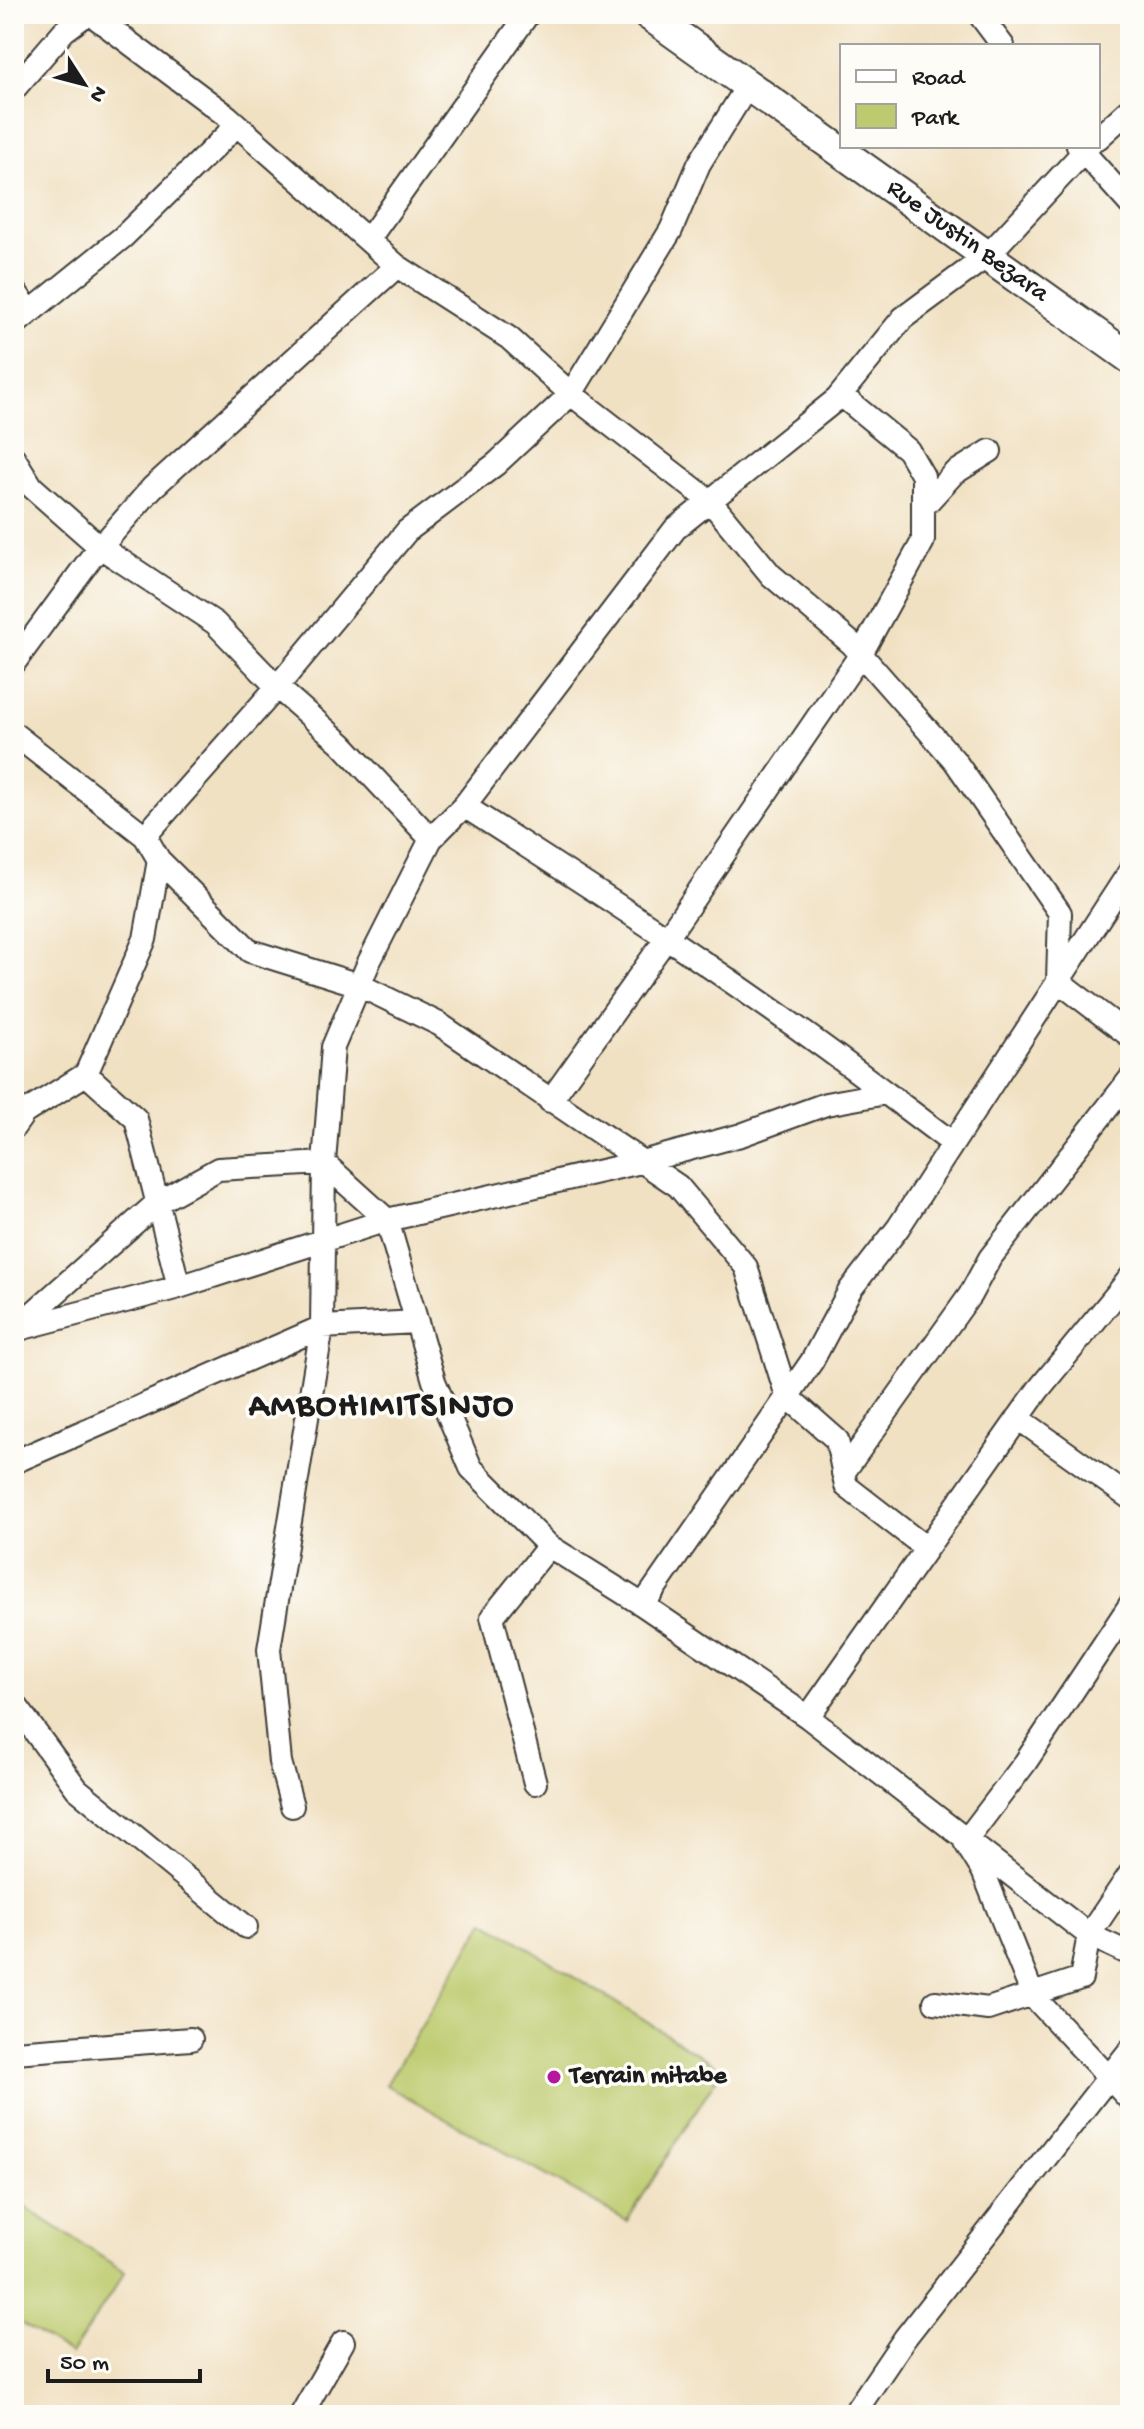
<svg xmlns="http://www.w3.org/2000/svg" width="1144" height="2429" viewBox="0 0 1144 2429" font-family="'Gochi Hand',sans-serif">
  <rect width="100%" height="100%" fill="#fdfcf7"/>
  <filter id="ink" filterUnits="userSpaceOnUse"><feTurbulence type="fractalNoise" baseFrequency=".0125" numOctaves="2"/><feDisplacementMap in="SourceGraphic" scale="16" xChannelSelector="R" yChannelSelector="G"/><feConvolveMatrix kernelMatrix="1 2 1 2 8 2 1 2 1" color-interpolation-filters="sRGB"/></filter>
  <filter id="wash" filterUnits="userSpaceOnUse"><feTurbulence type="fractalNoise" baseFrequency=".006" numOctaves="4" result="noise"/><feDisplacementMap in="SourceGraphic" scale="32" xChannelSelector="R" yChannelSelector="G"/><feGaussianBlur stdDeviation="1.8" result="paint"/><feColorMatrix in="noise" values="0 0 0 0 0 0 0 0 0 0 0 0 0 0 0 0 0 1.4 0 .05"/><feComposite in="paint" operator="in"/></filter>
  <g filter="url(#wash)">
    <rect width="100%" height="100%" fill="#f1e1c3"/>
    <!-- green -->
    <path fill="#bdcb6e" stroke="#6c7445" stroke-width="2" d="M485 1921 722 2069 627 2221 386 2085Z
      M14 2200 125 2272 71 2355 14 2319Z"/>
  </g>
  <g filter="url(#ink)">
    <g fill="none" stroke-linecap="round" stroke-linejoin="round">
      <defs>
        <path id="street" d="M91 14 227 116 397 266 509 338 571 394 711 502 771 575 851 643 955 761 1060 913 1058 981 1130 1036
          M979 14 1003 46
          M14 89 64 31 87 14
          M1098 138 1130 109
          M1078 146 1130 204
          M368 240 528 14
          M14 289 29 312
          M14 325 123 237 237 125
          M14 458 32 487 100 547 215 623 277 687 342 744 431 839
          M923 507 953 474 990 451
          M14 663 91 558 152 488 397 266
          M14 734 145 836
          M464 806C608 898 750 990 886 1093
          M159 860 250 951 359 985 439 1024 678 1186 746 1267 787 1396 837 1440 846 1486 926 1548
          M86 1074 136 1119 179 1287
          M550 1101 668 936 861 654 923 541V476L908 450 841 395
          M14 1127 24 1113 86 1074 145 939 159 860 145 836 277 687 407 531 496 464 571 394 671 230 699 164 748 85
          M19 1329 179 1287 387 1220 641 1162 741 1135 826 1104 886 1093 951 1142
          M14 1330 157 1203 218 1169 324 1163 387 1220 434 1381 471 1468 549 1546 492 1617 535 1783
          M1018 1418 1130 1498
          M14 1462 322 1327 417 1322
          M843 1473 970 1295 990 1258 1130 1079
          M549 1546 643 1605 808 1717 1089 1935 1130 1954
          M643 1605 812 1361 850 1290 898 1228 1130 871
          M1130 1605 1025 1763 965 1842 983 1871 1033 1996 1130 2100
          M14 1703 77 1789 246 1927
          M808 1717 1038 1390 1130 1278
          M292 1806 280 1762 269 1649 322 1327 324 1163 333 1047 369 962 431 839 464 806 675 529 837 399 903 318 987 256 1089 146
          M935 2002 988 2009 1081 1978 1089 1935 1130 1874
          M14 2052 191 2039
          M301 2415 343 2342
          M853 2415 905 2338 1130 2050"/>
        <g id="secondary">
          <path id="s1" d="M648 14 1130 358"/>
        </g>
      </defs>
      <!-- street casing -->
      <use href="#street" stroke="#3c3a35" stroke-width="26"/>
      <!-- secondary casing -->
      <use href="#secondary" stroke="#3c3a35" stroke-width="34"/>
      <!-- street -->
      <use href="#street" stroke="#fff" stroke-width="22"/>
      <!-- secondary -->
      <use href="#secondary" stroke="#fff" stroke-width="30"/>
    </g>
  </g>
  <!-- markers -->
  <circle fill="#b5179e" stroke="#fdfcf7" stroke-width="3" cx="554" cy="2077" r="8"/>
  <g text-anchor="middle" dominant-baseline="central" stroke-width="7" stroke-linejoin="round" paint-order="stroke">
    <!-- street labels -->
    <g font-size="26" fill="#1c1c1c" stroke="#fdfcf7">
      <text stroke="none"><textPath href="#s1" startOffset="392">Rue Justin Bezara</textPath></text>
    </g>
    <!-- poi labels -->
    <g font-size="26" font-weight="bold" fill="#1c1c1c" stroke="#fdfcf7" text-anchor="start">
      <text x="570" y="2077">Terrain mitabe</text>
    </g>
    <!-- district labels -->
    <g font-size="34" font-weight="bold" letter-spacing="2" fill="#1c1c1c" stroke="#fdfcf7">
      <text x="382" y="1408">AMBOHIMITSINJO</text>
    </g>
  </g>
  <!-- margin -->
  <rect width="1144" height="2429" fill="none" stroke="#fdfcf7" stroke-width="48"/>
  <!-- legend -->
  <rect x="840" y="44" width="260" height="104" fill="#fdfcf7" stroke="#a3a29f" stroke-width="2"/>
  <rect x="856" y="70" width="40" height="12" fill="#ffffff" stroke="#a3a29f" stroke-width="2"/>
  <text x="912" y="84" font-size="24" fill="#1c1c1c">Road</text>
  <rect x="856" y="104" width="40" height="24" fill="#bdcb6e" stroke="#a3a29f" stroke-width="2"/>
  <text x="912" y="124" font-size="24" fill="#1c1c1c">Park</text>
  <!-- north arrow -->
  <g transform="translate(84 84) rotate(126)" stroke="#fdfcf7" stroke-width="6" paint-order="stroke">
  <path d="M0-6L14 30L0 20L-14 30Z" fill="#1c1c1c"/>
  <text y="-12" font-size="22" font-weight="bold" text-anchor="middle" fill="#1c1c1c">N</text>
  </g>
  <!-- scale -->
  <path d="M48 2369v12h152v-12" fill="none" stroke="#1c1c1c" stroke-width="4"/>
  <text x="60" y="2369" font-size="24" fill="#1c1c1c" stroke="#fdfcf7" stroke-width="6" paint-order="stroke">50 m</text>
</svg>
